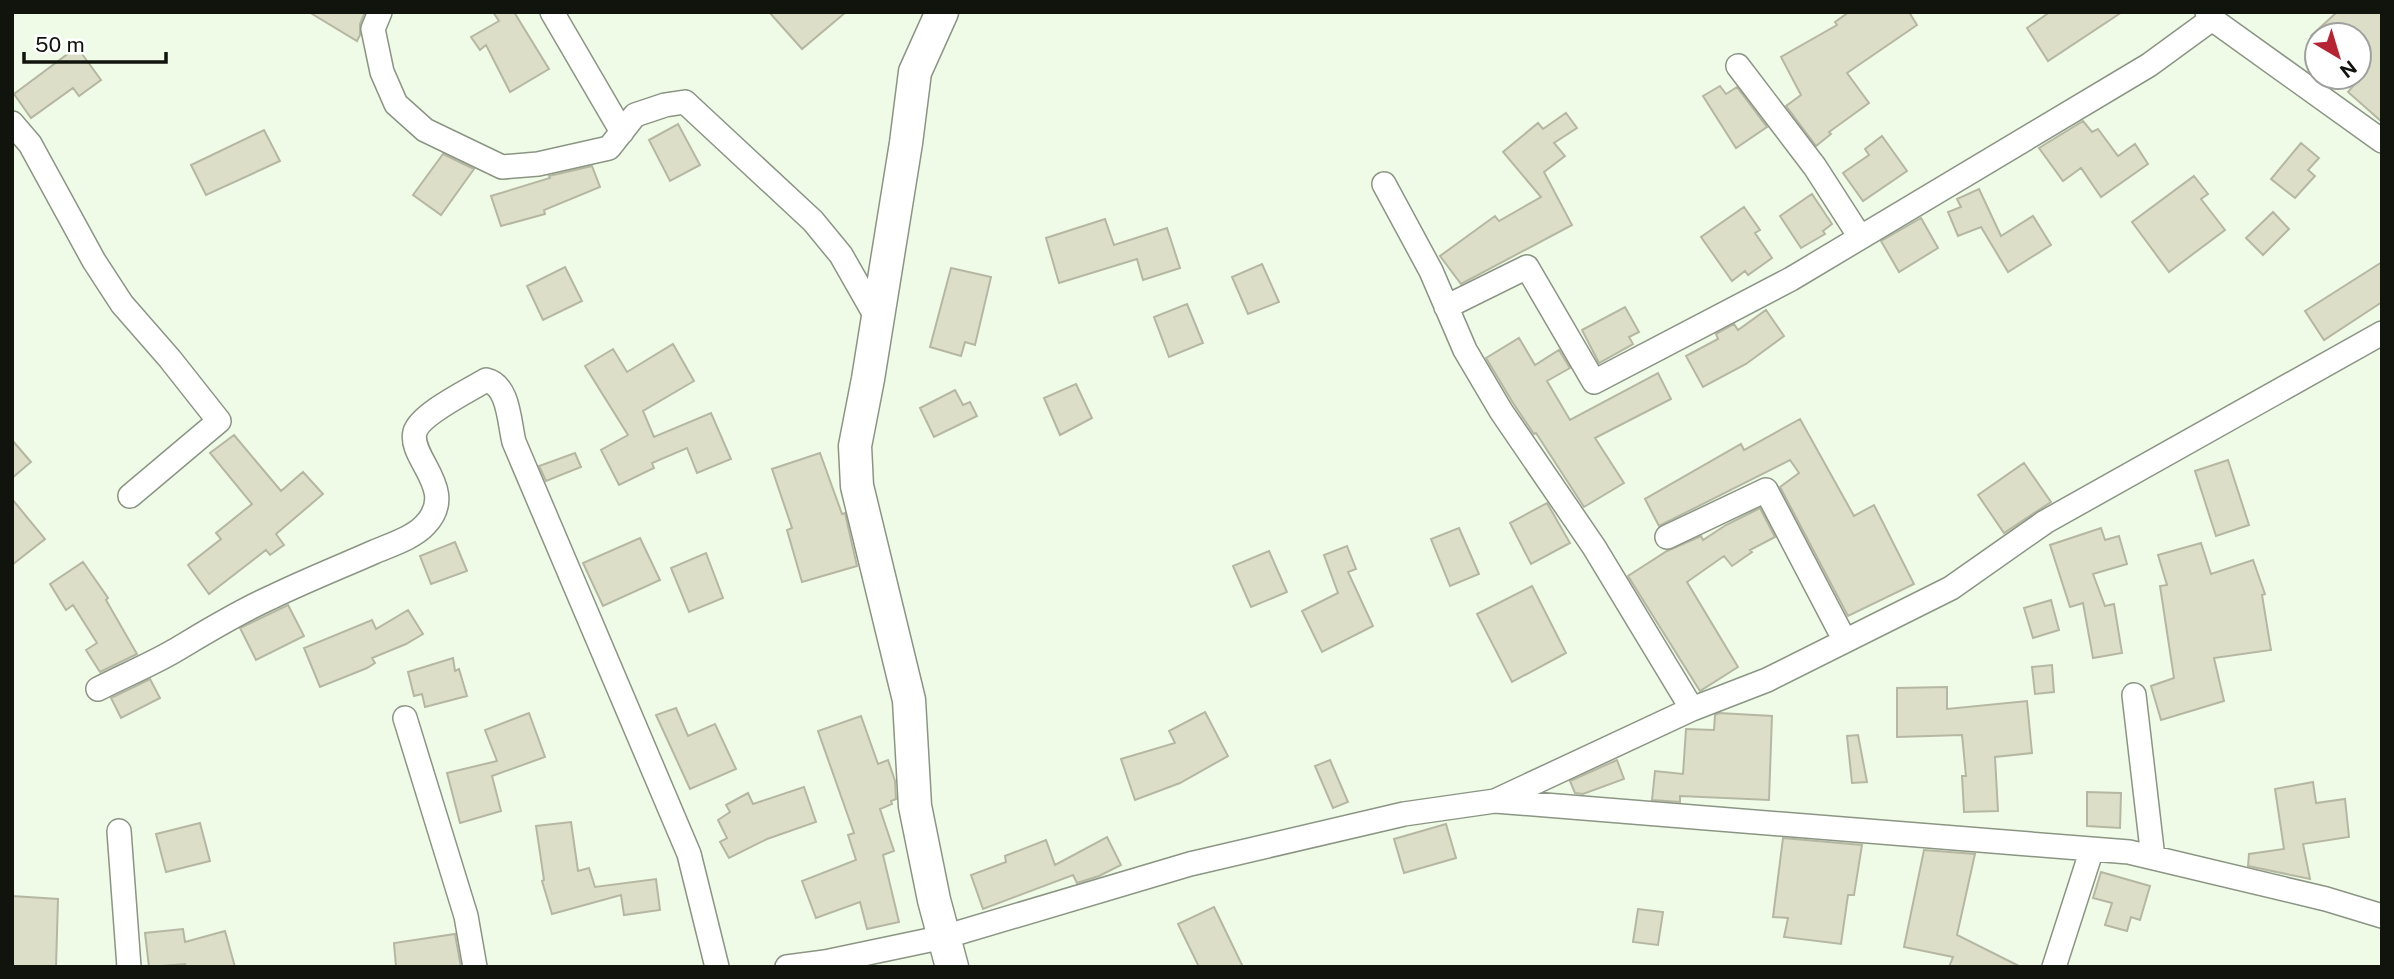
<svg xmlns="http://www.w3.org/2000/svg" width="2394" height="979" viewBox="0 0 2394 979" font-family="'Public Sans',sans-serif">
  <rect width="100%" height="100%" fill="#effbe7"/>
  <!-- building -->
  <path fill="#dcdec8" stroke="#b6b7a2" stroke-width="2" d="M309 12H365L360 24V35L357 41Z
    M493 12H514L549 69 510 92 486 45 480 50 471 37 499 21Z
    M769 12H846L802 49Z
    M1849 12H1909L1917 25 1847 73 1869 103 1829 132 1831 134 1816 146 1786 106 1801 95 1781 57 1837 25 1835 22Z
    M2050 12H2122L2048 61 2027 28Z
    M2337 12H2382V122L2348 92 2359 79V35H2312Z
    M77 47 101 80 79 96 73 88 31 118 14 94Z
    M1720 86 1726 94 1737 87 1767 127 1736 148 1703 96Z
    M1566 113 1577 128 1554 143 1565 156 1544 172 1572 225 1461 284 1440 256 1495 216 1499 221 1541 197 1503 152 1538 123 1543 129Z
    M2083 121 2092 132 2098 129 2118 156 2135 144 2148 164 2101 197 2081 168 2063 181 2039 148Z
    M678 124 700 165 670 181 649 140Z
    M264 130 280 161 206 195 191 165Z
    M1882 136 1907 171 1863 201 1843 173 1869 155 1865 149Z
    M2301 143 2319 158 2308 170 2315 176 2295 198 2271 179Z
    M443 154 474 169 441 215 413 195Z
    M592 166 600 187 544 210 545 214 501 226 491 196 550 178 549 176Z
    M2194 176 2208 194 2201 199 2225 230 2169 272 2132 222Z
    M1979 189 2001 236 2033 216 2051 245 2008 272 1981 227 1958 236 1948 212 1961 207 1957 199Z
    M1812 194 1832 224 1823 231 1825 234 1801 248 1780 216Z
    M1744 207 1760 230 1755 233 1772 258 1748 275 1745 271 1732 281 1701 237Z
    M2273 212 2289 229 2263 255 2246 238Z
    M1921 218 1938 248 1899 272 1881 241Z
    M1105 219 1114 245 1167 228 1180 268 1143 280 1137 259 1059 283 1046 238Z
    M2382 262V302L2324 340 2305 311Z
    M1262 264 1279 302 1248 314 1232 277Z
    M565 267 582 301 543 320 527 286Z
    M951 268 991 277 975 345 965 342 961 356 930 347Z
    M1187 304 1203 343 1169 357 1154 317Z
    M1625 307 1639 332 1629 337 1633 344 1599 363 1582 330Z
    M1766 310 1784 336 1746 364 1703 387 1686 356 1718 339 1716 334 1734 324 1738 330Z
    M1519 338 1535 365 1559 350 1570 368 1547 381 1570 420 1658 373 1671 399 1595 438 1624 483 1584 507 1536 433 1534 434 1513 403 1486 358Z
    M673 344 694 381 643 411 654 437 711 413 731 459 697 473 687 448 652 463 654 468 619 485 601 450 628 435 585 366 613 349 627 372Z
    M1076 384 1092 418 1060 435 1044 398Z
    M955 390 963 405 970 402 977 416 934 437 920 408Z
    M1800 419 1854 516 1874 505 1914 584 1848 616 1780 487 1799 473 1790 460 1659 526 1645 499 1741 444 1744 450Z
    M234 435 281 491 303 472 323 494 276 534 284 545 270 555 266 550 209 594 188 565 221 539 216 533 252 504 210 453Z
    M12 440 31 462 12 478Z
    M575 453 581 467 546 481 539 466Z
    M820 453 842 514 845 513 857 566 802 582 787 530 792 528 772 469Z
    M2228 460 2249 525 2216 536 2195 471Z
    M2024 463 2051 502 2004 533 1978 495Z
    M12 499 45 539 12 565Z
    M1547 503 1570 543 1531 564 1510 523Z
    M1760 508 1775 537 1750 550 1752 552 1732 566 1724 556 1687 582 1738 667 1700 691 1628 576 1667 551 1701 536 1703 540 1726 525Z
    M1459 528 1479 574 1450 586 1431 539Z
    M2101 528 2105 540 2119 536 2127 564 2093 574 2105 606 2114 604 2122 653 2093 658 2083 603 2070 607 2050 545Z
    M640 538 660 580 603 606 583 563Z
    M455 542 467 571 431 584 420 556Z
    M2201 543 2211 574 2253 560 2265 594 2262 595 2271 650 2214 658 2224 701 2161 720 2151 686 2174 678 2160 586 2167 585 2158 555Z
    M1347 546 1356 569 1348 572 1373 626 1322 652 1302 611 1338 593 1324 555Z
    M1269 551 1287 592 1251 607 1233 566Z
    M706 553 723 598 689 612 671 568Z
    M83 562 108 598 106 600 137 654 100 672 86 650 97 643 73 605 66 610 50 584Z
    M1532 586 1566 653 1512 682 1477 614Z
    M2051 600 2059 630 2033 638 2024 608Z
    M288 605 304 636 256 660 240 628Z
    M408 610 423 634 406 644 372 658 375 663 367 668 320 687 304 648 372 620 376 629Z
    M453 658 455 671 459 669 467 696 425 707 422 694 414 696 408 672Z
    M2052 665 2054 692 2035 694 2032 667Z
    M150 679 160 698 121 718 111 698Z
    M1947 687V709L2027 701 2032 753 1995 757 1998 811 1964 812 1962 776H1966L1962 735 1897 737V688Z
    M676 708 688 736 715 724 736 769 690 789 656 715Z
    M1205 712 1228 756 1180 783 1135 800 1121 759 1175 743 1169 731Z
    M529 713 545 757 492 776 501 811 460 823 447 773 497 761 485 730Z
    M1719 713 1772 716 1769 800 1680 796V802L1652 800 1655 771 1683 774 1686 729 1714 730 1715 715Z
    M861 716 878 764 888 760 895 781 896 799 891 801 892 804 880 809 894 851 883 855 899 922 867 929 860 902 816 918 802 881 856 860 848 835 854 833 818 731Z
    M1858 735 1867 782 1852 783 1847 736Z
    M1330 760 1348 802 1333 808 1315 766Z
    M1617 760 1624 779 1583 794 1575 793 1570 781Z
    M2313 782 2316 803 2345 799 2349 837 2303 844 2310 879 2248 866 2249 854 2284 849 2275 789Z
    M804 787 816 822 767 839 729 858 720 842 727 838 718 820 730 812 726 805 748 793 753 804Z
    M2087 792 2121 793 2120 828 2087 826Z
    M571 822 578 871 589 868 595 887 656 879 660 910 624 915 621 895 552 914 542 881 544 880 536 826Z
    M200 823 210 861 166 872 156 834Z
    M1446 824 1456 858 1404 873 1394 839Z
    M1107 837 1121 865 1099 876 1077 883 1073 875 983 909 971 875 1006 862 1005 856 1046 840 1055 865Z
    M1783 838 1862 845 1854 895H1848L1841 944 1784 937 1788 918 1773 917Z
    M1924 850 1975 854 1957 935 2021 967H1949L1953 957 1904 947Z
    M2101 872 2150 886 2140 920 2131 917 2127 931 2105 925 2112 903 2093 898Z
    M12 896 58 899 56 967H12Z
    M1214 907 1243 967H1199L1178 924Z
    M1638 909 1663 912 1658 945 1633 942Z
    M183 929 185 942 225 931 235 967H186L185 964 149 967 145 933Z
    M455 934 461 967H396L394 943Z"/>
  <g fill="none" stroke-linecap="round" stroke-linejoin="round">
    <defs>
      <path id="street" d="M380 12 373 29 382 72 396 104 425 130 502 167 538 164 609 148 635 115 665 105 685 102 813 221 841 255 878 320
        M552 12 622 132
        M2207 12 2212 19 2382 141
        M1738 66 1815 167 1860 237
        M12 123 30 144 94 261 122 304 170 359 219 421 130 496
        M1384 184 1431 271 1465 350 1501 411 1594 547 1692 709
        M1446 307 1527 267 1594 382 1791 279 2149 65 2212 19
        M1667 537 1766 490 1845 641
        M98 689C123 676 150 665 174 651 206 632 238 612 272 597 305 581 340 567 374 552 390 545 413 538 425 525 459 490 408 458 415 432 420 414 470 390 486 380 509 385 509 422 514 442L689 854 717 967
        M2134 695 2153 858
        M405 718 466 916 475 967
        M1495 801 2129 852 2326 899 2382 916
        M119 831 129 967
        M787 967 825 962 944 937 1190 864 1404 814 1495 801 1692 709 1767 680 1951 588 2045 522 2382 333
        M2054 967 2092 849"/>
      <path id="secondary" d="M942 12 915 72 906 143 868 379 855 446 857 486 909 700 915 806 934 900 952 967"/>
    </defs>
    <!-- street casing -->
    <use href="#street" stroke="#8b9583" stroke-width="26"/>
    <!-- secondary casing -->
    <use href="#secondary" stroke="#8b9583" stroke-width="35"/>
    <!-- street -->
    <use href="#street" stroke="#fff" stroke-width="23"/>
    <!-- secondary -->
    <use href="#secondary" stroke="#fff" stroke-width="32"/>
  </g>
  <!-- border -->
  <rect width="2394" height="979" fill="none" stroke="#10140d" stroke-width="28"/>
  <!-- north arrow -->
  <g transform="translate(2338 56) rotate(142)"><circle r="33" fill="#ffffff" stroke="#9fa19e" stroke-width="2"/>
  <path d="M0-5L12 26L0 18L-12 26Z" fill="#b62433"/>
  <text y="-10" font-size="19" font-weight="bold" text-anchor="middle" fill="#10140d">N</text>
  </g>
  <!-- scale -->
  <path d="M24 52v10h142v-10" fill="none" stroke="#10140d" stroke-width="3.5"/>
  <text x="35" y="52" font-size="21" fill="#10140d" stroke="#ffffff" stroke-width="5" paint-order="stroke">50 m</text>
</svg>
